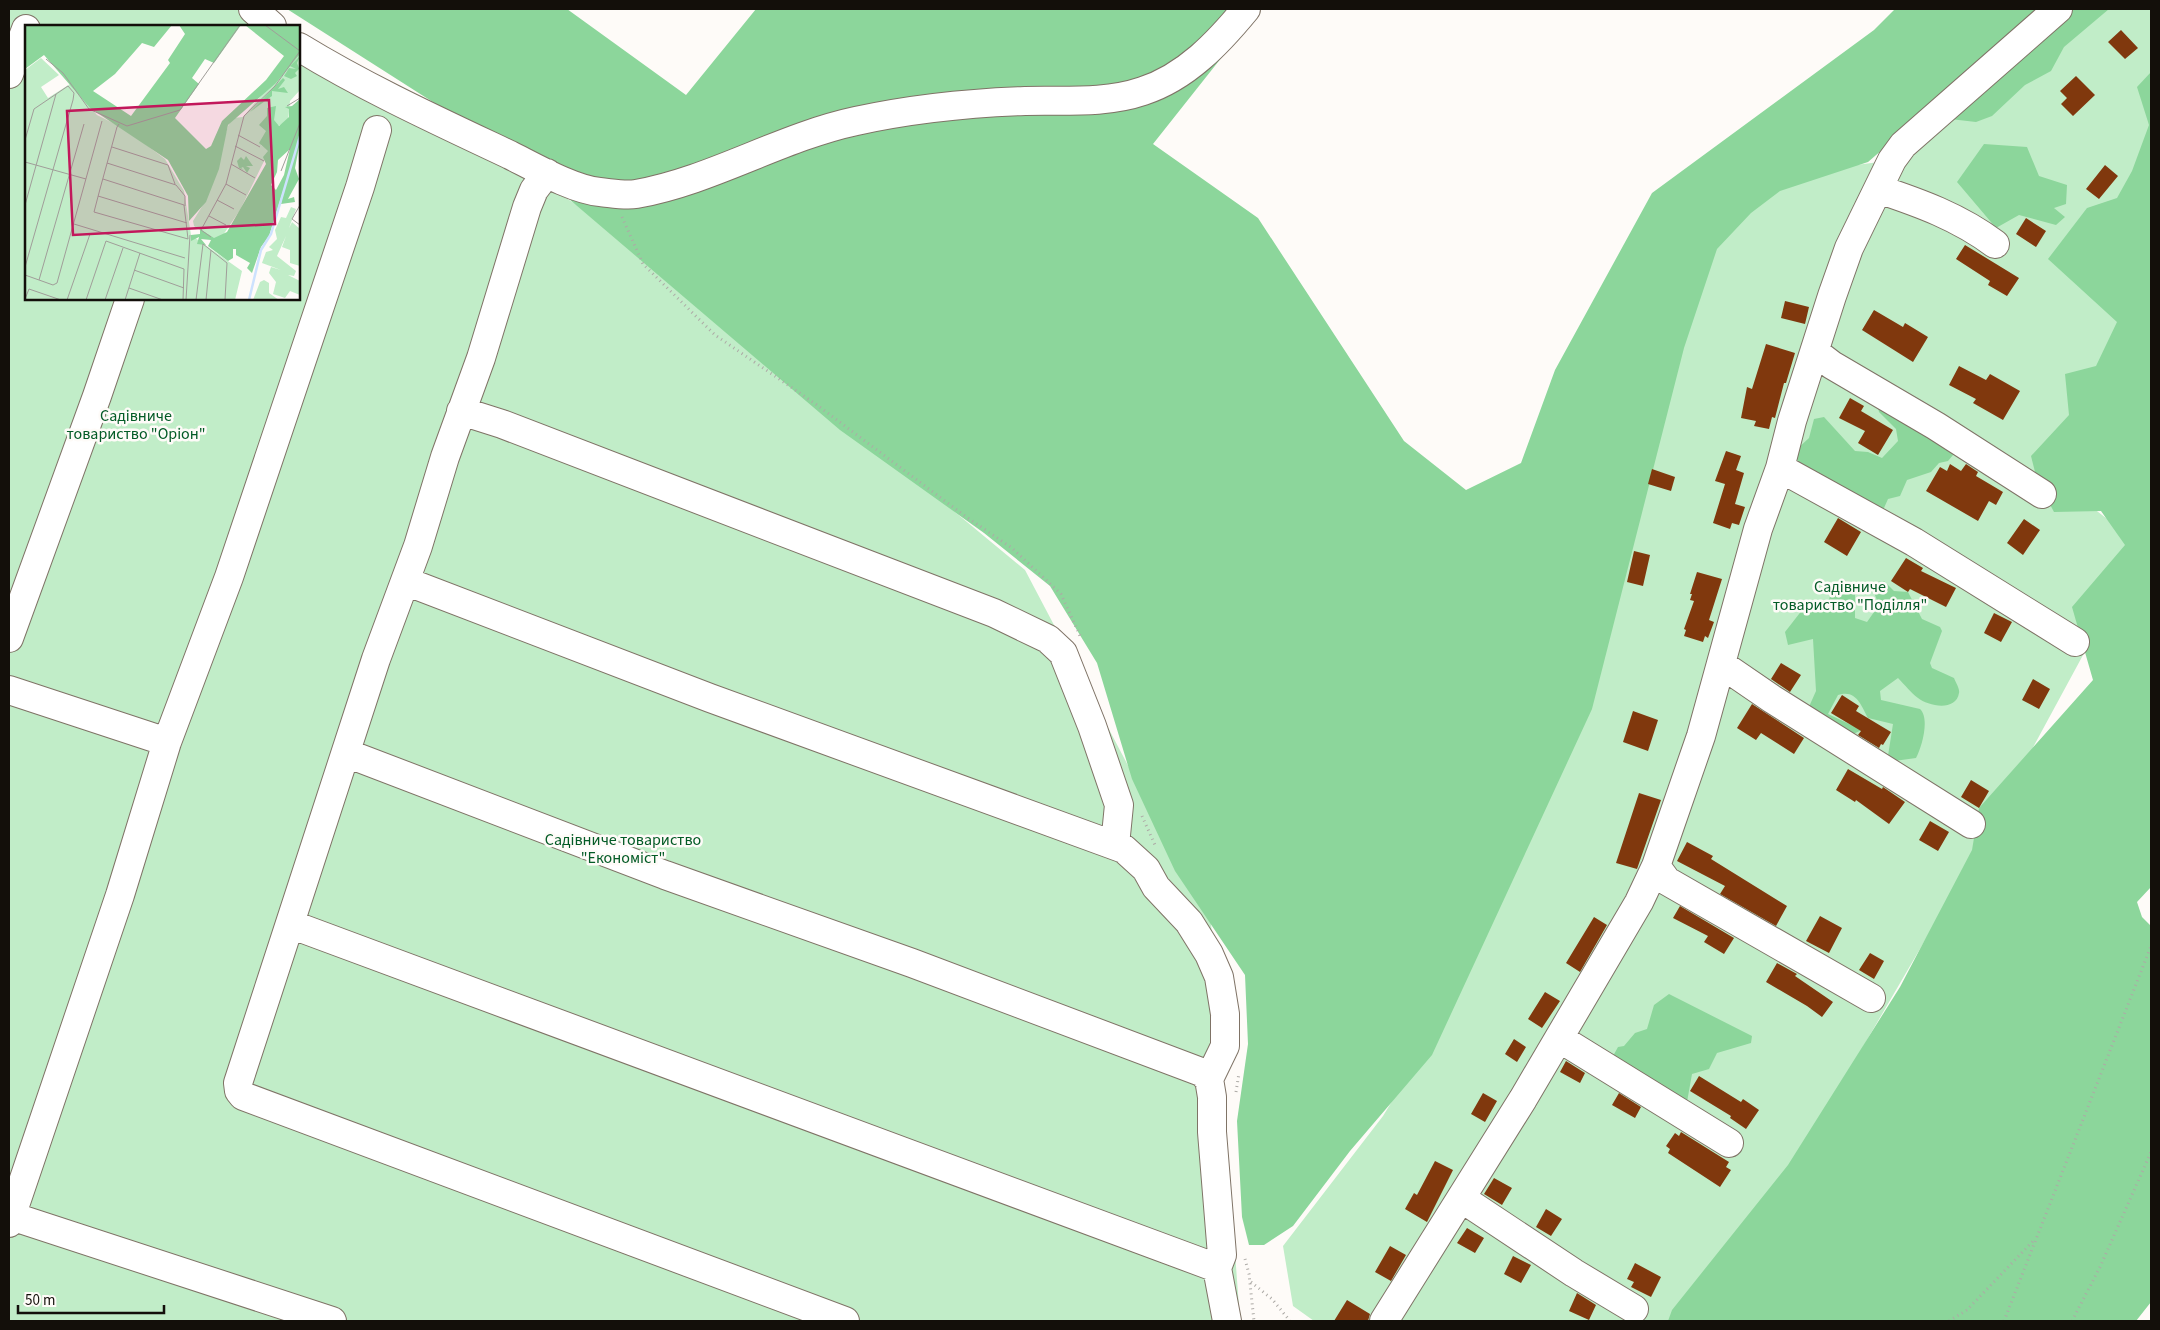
<svg xmlns="http://www.w3.org/2000/svg" width="2160" height="1330" viewBox="0 0 2160 1330" font-family="'Source Sans 3',sans-serif">
  <rect width="100%" height="100%" fill="#fefbf8"/>
  <!-- green -->
  <path fill="#c1edc8" d="M9 9H255L279 26H26V299H299V41L489 147 613 229 1025 570 1211 923 1240 1321H9Z
    M2049 9H2151V313L2049 474 2137 542 2089 644 1977 851 1797 1160 1691 1321H1314L1293 1306 1283 1246 1383 1116 1437 1028 1710 249 1773 176 1879 162Z"/>
  <!-- forest -->
  <path fill="#8cd69b" d="M287 9H567L686 95 756 9H1260L1153 144 1258 218 1404 441 1466 490 1521 463 1555 370 1652 193 1874 30 1895 9H2045L1868 162 1780 191 1751 213 1717 249 1684 348 1592 709 1432 1055 1350 1151 1293 1226 1264 1245H1249L1242 1217 1237 1121 1248 1044 1245 975 1175 871 1132 779 1097 663 1050 586 984 533 840 430 522 159Z
    M2063 9H2109L2064 47 2051 71 2025 85 1992 116 1976 122 1950 119Z
    M2151 72V887L2137 902 2142 917 2151 926V1302L2136 1321H1668L1672 1310 1788 1165 1900 987 1972 850 1979 808 2093 680 2072 607 2125 545 2101 511 2054 512 2037 480 2031 456 2069 415 2065 374 2096 366 2117 322 2048 259 2087 208 2117 198 2132 171 2149 125 2137 87Z
    M1984 144 2027 147 2039 176 2067 185 2066 204 2054 208 2065 217 2056 225 2019 215 1996 228 1957 182Z
    M1878 408 1948 442 1953 455 1948 461 1939 463 1931 472 1907 480 1900 496 1888 499 1884 508 1881 509 1798 464 1796 450 1809 438 1814 419 1824 417 1855 451 1868 452 1882 458 1898 441 1896 429 1879 412Z
    M1884 581 1894 591 1908 592 1922 619 1940 627 1942 631 1930 663 1932 668 1954 678C1956 683 1960 689 1959 693 1956 712 1928 706 1918 698 1911 693 1905 685 1898 678L1880 691 1881 700 1920 709C1930 718 1922 747 1916 758L1887 762 1893 724 1868 718C1861 705 1856 689 1838 695L1828 714 1862 730 1851 735 1808 709 1816 691 1813 639 1788 645 1785 632 1806 605 1829 600 1832 587 1855 591V618L1867 622 1879 605 1870 583Z
    M1669 994 1752 1036 1751 1043 1717 1053 1709 1069 1692 1074 1687 1102 1612 1058 1618 1047 1624 1046 1635 1033 1647 1029 1654 1005Z"/>
  <!-- building -->
  <path fill="#80380d" d="M2121 30 2138 48 2125 59 2108 42Z
    M2076 76 2095 95 2073 116 2061 104 2067 98 2060 91Z
    M2105 165 2118 176 2099 199 2086 189Z
    M2026 218 2046 231 2036 247 2016 234Z
    M1965 245 2019 278 2007 296 1988 285 1990 281 1956 259Z
    M1785 301 1809 307 1805 324 1781 318Z
    M1874 310 1903 327 1905 323 1928 337 1913 362 1862 330Z
    M1766 344 1795 353 1786 383H1784L1775 418 1772 417 1769 429 1754 426 1756 421 1741 418 1747 387 1752 389Z
    M1959 366 1986 380 1990 374 2020 391 2003 420 1973 403 1976 399 1949 385Z
    M1850 398 1864 406 1861 411 1893 430 1878 455 1858 443 1865 431 1839 418Z
    M1726 451 1741 456 1736 470 1744 473 1735 504 1745 507 1739 525 1732 523 1730 529 1713 523 1725 484 1715 481Z
    M1950 464 1961 471 1966 464 1978 472 1976 476 2003 492 1996 505 1989 501 1978 521 1926 491 1940 467 1947 471Z
    M1652 469 1675 477 1671 491 1648 484Z
    M1838 518 1861 532 1847 556 1824 542Z
    M2024 519 2040 530 2023 555 2007 543Z
    M1634 551 1650 555 1643 586 1627 582Z
    M1906 558 1923 568 1921 571 1956 588 1946 607 1910 589 1908 592 1891 581Z
    M1697 572 1722 579 1709 620 1714 622 1708 638 1705 636 1703 642 1684 636 1686 630 1684 629 1694 601 1690 600 1692 594H1690Z
    M1994 613 2012 622 2001 642 1984 633Z
    M1781 663 1801 675 1790 692 1771 679Z
    M2033 679 2050 689 2039 709 2022 700Z
    M1842 695 1859 706 1856 711 1891 732 1883 745 1881 744 1879 748 1858 735 1861 731 1831 713Z
    M1752 704 1804 738 1794 754 1761 733 1756 740 1737 728Z
    M1633 711 1658 720 1648 751 1623 742Z
    M1848 769 1882 789 1883 787 1905 802 1889 824 1856 800 1855 802 1836 790Z
    M1971 780 1989 791 1979 808 1961 797Z
    M1639 793 1661 800 1637 869 1616 863Z
    M1930 821 1949 832 1938 851 1919 840Z
    M1687 842 1713 856 1711 859 1787 906 1776 926 1720 894 1725 886 1677 861Z
    M1680 906 1734 938 1724 954 1704 942 1708 936 1673 918Z
    M1820 916 1842 928 1829 953 1806 941Z
    M1594 917 1607 925 1580 972 1566 963Z
    M1870 953 1884 961 1874 979 1859 970Z
    M1777 963 1797 974 1795 976 1833 1002 1822 1017 1807 1006 1766 982Z
    M1545 992 1560 1001 1542 1028 1528 1019Z
    M1514 1039 1526 1047 1517 1062 1505 1054Z
    M1566 1061 1585 1073 1580 1083 1560 1072Z
    M1699 1076 1741 1102 1743 1099 1759 1110 1746 1129 1730 1118 1731 1116 1690 1091Z
    M1483 1093 1497 1101 1485 1122 1471 1114Z
    M1619 1093 1641 1107 1635 1118 1612 1105Z
    M1681 1132 1729 1162 1726 1167 1731 1170 1720 1187 1668 1153 1670 1149 1666 1146 1675 1133 1679 1136Z
    M1435 1161 1453 1170 1427 1222 1405 1209 1414 1193 1417 1195Z
    M1494 1178 1512 1188 1502 1205 1484 1194Z
    M1546 1209 1562 1219 1551 1236 1536 1227Z
    M1467 1228 1484 1238 1475 1253 1457 1243Z
    M1390 1246 1406 1255 1391 1281 1375 1272Z
    M1513 1256 1531 1265 1521 1283 1504 1274Z
    M1635 1263 1661 1277 1651 1297 1631 1287 1634 1282 1627 1279Z
    M1577 1293 1596 1305 1589 1320 1569 1311Z
    M1347 1300 1370 1314 1368 1321H1334Z"/>
  <g fill="none" stroke-linecap="round" stroke-linejoin="round">
    <defs>
      <path id="minor" d="M253 9 272 26
        M299 47C366 88 438 121 510 155 534 167 574 190 600 192 611 193 625 196 636 194 711 181 781 137 856 121 911 109 969 103 1025 101 1064 100 1105 104 1143 91 1186 77 1218 43 1246 9
        M9 74 26 29
        M547 173 534 190 527 207 481 358 445 457 418 546 376 659 238 1083 239 1091 243 1096 845 1321
        M1878 189C1920 203 1959 217 1995 244
        M1815 352 1832 365 1936 426 2042 494
        M461 411 502 424 994 613 1048 639 1063 653 1092 726 1119 805 1115 845
        M1780 468 1914 542 2075 642
        M405 581 710 698 1124 849 1146 869 1156 887 1189 922 1209 954 1219 977 1225 1014V1046L1209 1079
        M9 638 97 396 130 299
        M1721 664 1772 699 1971 824
        M9 690 167 742
        M346 753 665 875 912 963 1201 1072 1209 1079 1212 1097V1132L1222 1255 1217 1268 1227 1321
        M1656 866 1667 881 1871 998
        M290 924 1217 1268
        M1559 1038 1729 1143
        M1461 1198 1574 1273 1634 1309
        M11 1216 332 1321
        M9 1223 120 895 167 742 229 577 360 187 377 130
        M1384 1321 1523 1099 1639 902 1656 866 1701 736 1758 529 1780 468 1792 421 1832 296 1849 248 1892 160 1903 145 2058 9"/>
    </defs>
    <!-- minor casing -->
    <use href="#minor" stroke="#7f7366" stroke-width="30"/>
    <!-- path -->
    <path stroke="#adaaa6" stroke-width="3" stroke-dasharray="1 4" stroke-linecap="butt" d="M622 217 643 264 715 335 817 405 965 516 1012 548 1061 594 1081 638
      M1142 816 1155 845
      M1236 1092 1239 1073
      M1245 1259 1249 1274 1254 1321
      M1251 1282 1272 1299 1290 1321
      M1949 1321 1967 1310 2035 1239
      M2004 1321 2151 946
      M2072 1321 2100 1267 2151 1152"/>
    <!-- minor -->
    <use href="#minor" stroke="#fff" stroke-width="28"/>
  </g>
  <g text-anchor="middle" dominant-baseline="central" stroke-width="5" stroke-linejoin="round" paint-order="stroke">
    <!-- park labels -->
    <g font-size="16" fill="#035b26" stroke="#fefbf8">
      <text x="136" y="416">Садівниче<tspan x="136" dy="18">товариство "Оріон"</tspan></text>
      <text x="1850" y="587">Садівниче<tspan x="1850" dy="18">товариство "Поділля"</tspan></text>
      <text x="623" y="840">Садівниче товариство<tspan x="623" dy="18">"Економіст"</tspan></text>
    </g>
  </g>
  <!-- overview -->
  <g transform="translate(25 25)">
    <rect width="275" height="275" fill="#fefbf8"/>
    <path d="M272 28 275 30V65L265 76 263 97 242 105 236 120 244 126 215 185 196 213H186L169 201 168 196 181 175 203 101 208 93 218 92ZM16 33 34 50 16 62 23 73 45 59 72 90 100 104 140 134 159 166 166 210 217 246 210 275H0V45ZM266 182 271 184 264 203 267 197 275 204V241L265 238V225L257 222 261 211 252 231 271 246 269 251 263 250 275 256V270L265 266 260 273 248 269 251 257 244 248 246 242 256 245 237 238 241 227 248 225 244 222 252 214 250 205 256 192 261 193ZM239 255 244 258V268L254 275H228L235 257Z" fill="#c1edc8"/>
    <path d="M0 0H147L129 22 117 18 90 49 68 66 106 91 145 38 143 35 160 9 154 0H216L189 38 180 34 167 53 174 59 150 93 181 124 186 121 197 96 241 55 259 31 220 0H275V29L251 58 203 100 194 144 181 177 164 196 163 171 143 135 65 83 19 30 0 44ZM275 31 272 38 275 46 274 44 270 48 272 51 266 54 259 51 264 43 271 44 265 41ZM258 53 260 55 253 64 259 62 263 68 247 66V71L225 87ZM275 74V117L270 143 274 154 263 174 269 172 270 177 256 179 259 163 244 211 236 222 227 248 222 243 225 238 211 230V224H208V233L203 236 183 221 186 215 176 214 181 220 172 219 174 212 166 216V210L175 209V204L189 213 202 207 241 139 238 132 243 126 234 118 241 106 234 100 242 91V83L251 81 249 95 254 101 264 92V84L260 82 267 81ZM265 124 259 150 251 165 246 160 252 147 253 135ZM221 131 228 141H221L225 143 222 148 218 142 216 143 219 145 214 143 212 136 216 132 219 135Z" fill="#8cd69b" fill-rule="evenodd"/>
    <path fill="none" stroke="#cde2fe" stroke-width="2.5" d="M224 275 236 225 246 209 275 111"/>
    <path fill="none" stroke="#a09d99" stroke-width="1" d="M240 0 275 26M21 34 38 48 64 84 102 101 155 85 215 0M262 81 275 73M213 110 235 122M0 115 9 84 43 61M210 121 239 136M87 122 143 140 150 159M0 137 61 154M82 138 151 160 160 171V181M206 139 230 153M256 146 275 98M78 154 159 180 163 214 69 187 75 164 92 102 94 99M201 159 221 170M73 171 162 198M192 175 209 184M0 180 31 69M275 180 267 194 275 200M184 191 201 200M49 199 160 233M186 212 176 205 201 159 219 91 250 61 275 26M0 242 48 75 49 68 43 61M109 245 159 263M0 250 28 260 32 258 77 96M14 255 59 99M104 263 138 275M0 274 4 264 36 275M42 275 65 209M61 275 81 216 159 244 158 275M80 275 98 223M100 275 115 228M161 275 165 210M171 275 178 219 202 238 200 275M181 275 186 225"/>
    <path fill="#c2185b" fill-opacity="0.15" stroke="#c2185b" stroke-width="2.5" d="M244 75 250 199 48 210 42 86Z"/>
    <rect width="275" height="275" fill="none" stroke="#130f0a" stroke-width="2.5"/>
  </g>
  <!-- border -->
  <rect width="2160" height="1330" fill="none" stroke="#130f0a" stroke-width="20"/>
  <!-- scale -->
  <path d="M18 1305v8h146v-8" fill="none" stroke="#130f0a" stroke-width="2.5"/>
  <text x="25" y="1305" font-size="15" fill="#130f0a" stroke="#fefbf8" stroke-width="4" paint-order="stroke">50 m</text>
</svg>
